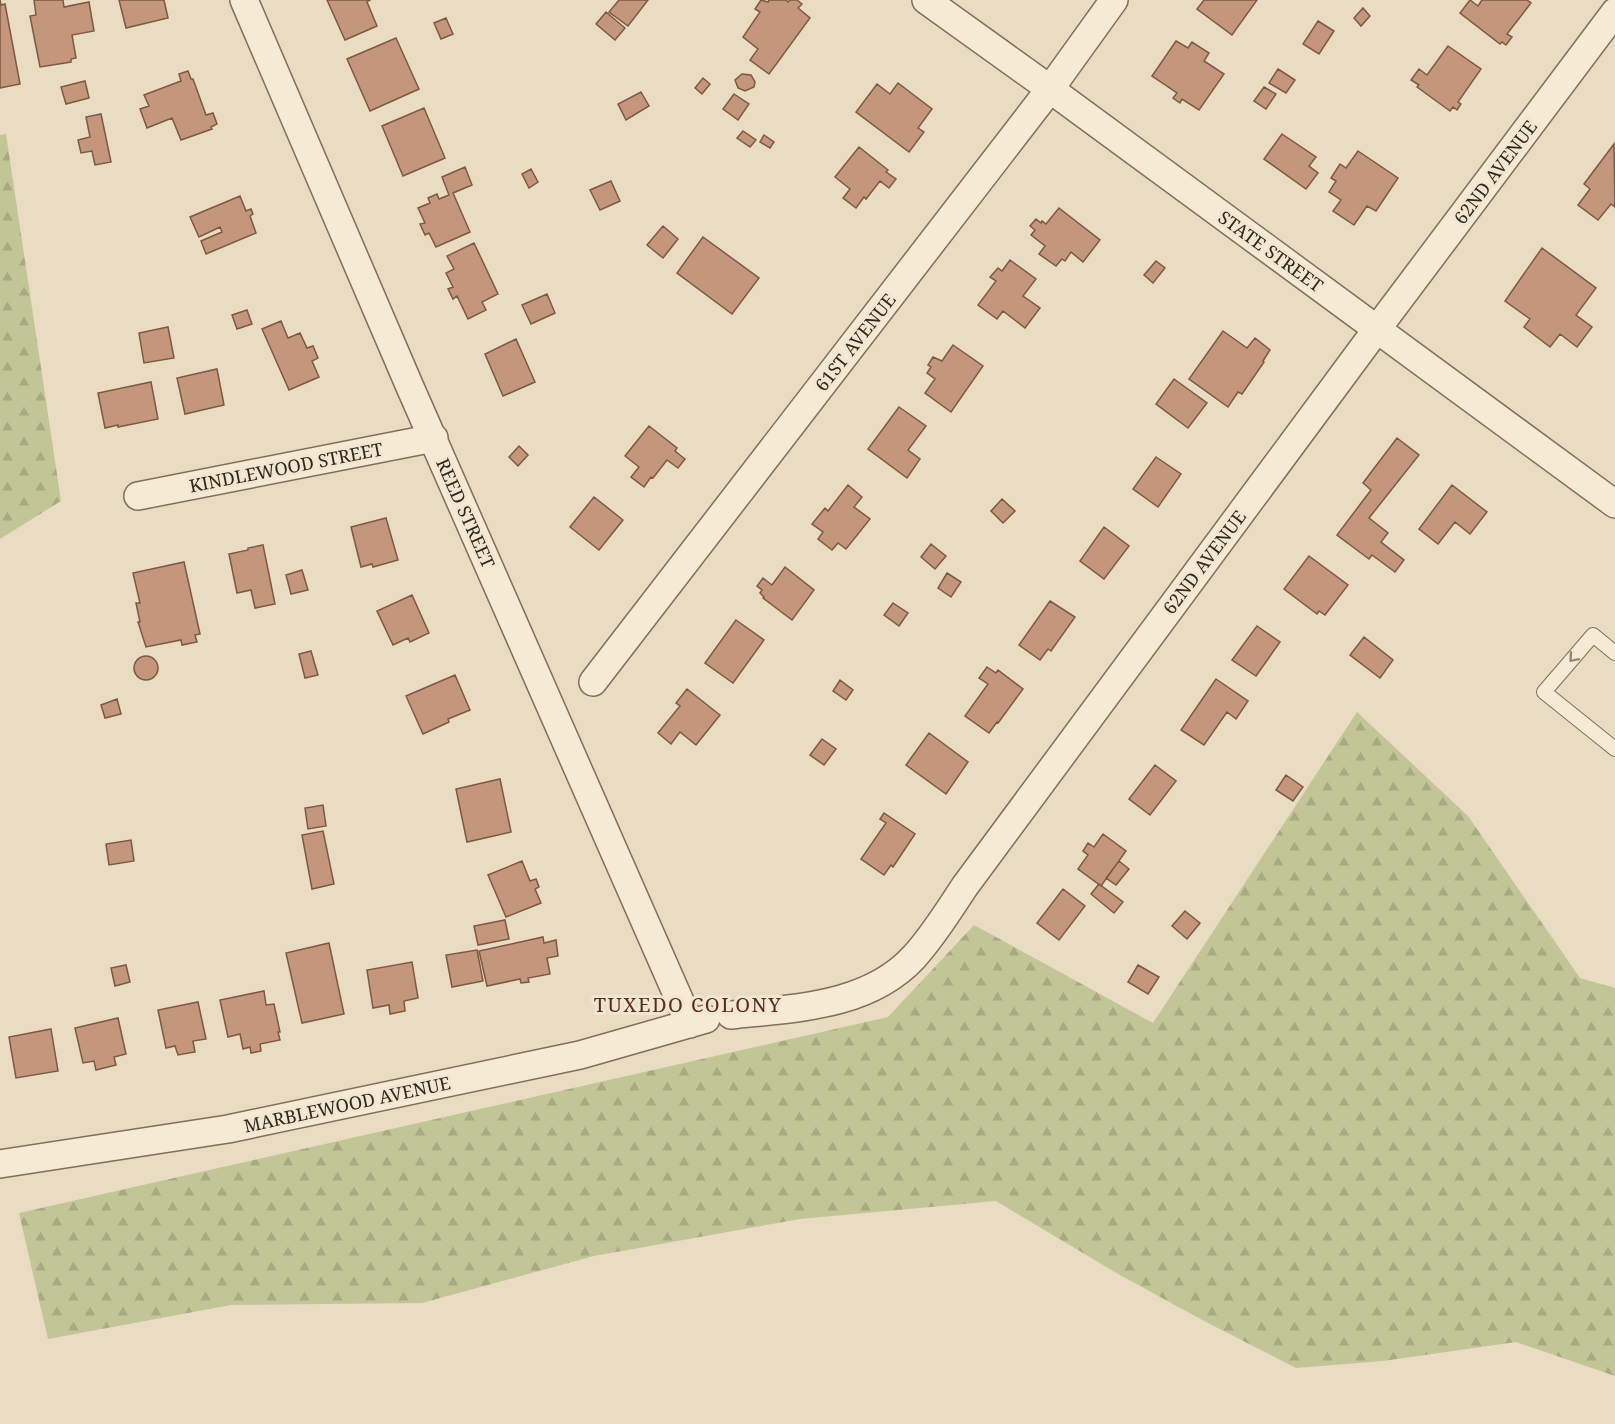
<svg xmlns="http://www.w3.org/2000/svg" width="1615" height="1424" viewBox="0 0 1615 1424" font-family="'Noto Serif',serif">
  <defs>
    <pattern id="forest-firs" width="22" height="20" patternUnits="userSpaceOnUse" patternTransform="scale(1.5)"><rect width="22" height="20" fill="#c2c697"/><path d="M5 1l3.5 6h-7zM16 11l3.5 6h-7z" fill="#a7aa82"/></pattern>
  </defs>
  <rect width="100%" height="100%" fill="#e9dcc2"/>
  <!-- forest -->
  <path fill="url(#forest-firs)" d="M6 134 61 501 0 539V135Z
    M1357 712 1468 816 1580 978 1615 988V1376L1516 1342 1383 1361 1296 1368 1206 1322 1118 1274 996 1201 800 1219 594 1256 422 1303 231 1305 48 1339 19 1213 888 1017 974 925 1153 1023Z"/>
  <!-- building -->
  <path fill="#c4967b" stroke="#7e5843" stroke-width="1.5" d="M0 0 1 5 5 4 20 84 0 88Z
    M34 0H63L64 7 89 2 94 31 72 35 76 58 71 59V62L40 67 30 16 36 15Z
    M119 0H164L168 18 126 28Z
    M327 0H370L367 2 377 26 345 40Z
    M619 0H648L628 26 609 12Z
    M761 0 768 2 769 0H786L788 2 790 0H797L802 4 798 8 810 18 769 74 750 60 758 49 743 37 760 12 755 9Z
    M1204 0H1257L1232 35 1197 9Z
    M1470 0 1478 6 1482 0H1527L1531 3 1507 34 1512 37 1506 45 1502 42 1500 44 1460 13Z
    M1363 8 1370 16 1361 26 1354 18Z
    M606 12 625 28 615 40 596 24Z
    M446 18 453 34 441 39 434 23Z
    M1318 21 1334 31 1319 54 1303 44Z
    M396 38 419 89 370 111 347 59Z
    M1176 41 1188 48 1192 42 1209 53 1204 61 1224 74 1199 110 1182 99 1180 103 1173 98 1177 93 1152 76Z
    M1448 46 1481 69 1458 102 1461 104 1457 110 1453 107 1450 111 1417 87 1419 85 1411 80 1419 69 1427 75Z
    M1278 69 1295 80 1286 93 1269 83Z
    M188 71 191 79H193L206 115 213 113 217 124 211 127 212 129 181 140 172 118 147 128 140 109 149 106 144 95 181 81 179 74Z
    M742 74 751 75 755 82 754 87 745 91 738 88 735 80Z
    M703 78 710 84 702 94 695 88Z
    M85 81 89 98 66 104 61 87Z
    M898 83 932 109 918 128 924 132 909 152 856 112 877 84 890 94Z
    M1264 87 1276 94 1266 109 1254 101Z
    M641 92 649 106 626 120 618 104Z
    M734 94 749 104 738 120 723 109Z
    M424 108 445 158 403 176 382 126Z
    M101 114 111 162 95 165 92 151 81 153 78 140 90 137 86 117Z
    M743 131 756 140 750 147 737 138Z
    M1282 134 1316 157 1309 166 1318 173 1306 189 1264 159Z
    M764 135 774 142 770 148 760 142Z
    M1614 144 1615 207 1611 204 1598 220 1578 205 1590 189 1584 184Z
    M859 147 888 170 886 172 896 179 889 188 880 181 866 199 864 197 856 208 843 198 850 189 835 177Z
    M1358 151 1398 178 1376 211 1367 206 1354 225 1333 211 1341 200 1329 192 1336 181 1331 178 1340 164 1346 168Z
    M465 167 472 185 453 193 470 232 436 247 429 233 425 235 420 224 425 223 418 208 430 203 428 198 437 194 439 199 449 195 442 177Z
    M531 169 538 182 529 188 522 174Z
    M611 181 620 201 600 210 590 190Z
    M240 196 246 211 251 209 253 214 250 216 256 233 206 254 201 241 222 232 220 227 199 237 190 217Z
    M1059 208 1100 240 1083 262 1071 252 1065 261 1062 259 1056 266 1039 254 1045 246 1031 235 1035 230 1030 226 1036 219 1041 223 1042 221 1046 224Z
    M663 226 678 239 663 258 647 245Z
    M703 237 759 278 732 314 677 273Z
    M474 243 498 294 482 302 486 310 468 319 457 296 453 299 448 289 453 287 446 273 454 269 447 256Z
    M1542 248 1596 288 1576 315 1592 327 1577 347 1560 334 1550 347 1524 327 1530 319 1505 301Z
    M1010 260 1036 279 1023 296 1040 308 1025 328 1003 311 997 319 978 305 996 281 990 277 998 268 1002 271Z
    M1156 261 1165 268 1153 283 1144 275Z
    M547 294 555 313 531 324 522 305Z
    M247 310 252 324 237 329 232 315Z
    M281 321 288 338 300 333 307 348 313 346 318 358 312 361 319 377 289 390 262 329Z
    M168 327 174 358 144 363 139 333Z
    M1223 331 1247 348 1255 338 1270 350 1263 361 1264 362 1242 394 1238 392 1228 407 1189 379Z
    M516 339 535 382 503 396 485 354Z
    M953 345 983 366 951 412 925 393 935 379 927 373 931 367 928 365 933 357 942 361Z
    M217 369 224 405 185 414 177 378Z
    M1174 379 1207 403 1188 428 1156 404Z
    M151 382 158 419 118 427V425L105 428 98 393Z
    M899 407 926 426 908 450 920 459 907 478 868 449Z
    M649 426 677 448 675 451 685 459 678 468 667 460 653 478 651 477 644 487 631 477 639 467 625 456Z
    M1397 438 1419 455 1369 518 1388 533 1381 542 1404 560 1395 572 1372 555 1369 559 1337 535 1371 490 1363 483Z
    M519 446 528 455 518 466 509 457Z
    M1156 457 1181 474 1158 507 1133 489Z
    M848 485 862 497 854 507 870 519 846 549 838 543 832 550 818 539 823 532 812 524 825 508 828 511Z
    M1452 485 1487 512 1470 534 1455 522 1438 544 1419 529Z
    M594 497 623 520 599 550 570 527Z
    M1002 499 1015 511 1003 523 991 511Z
    M386 518 398 560 373 567 372 564 361 567 351 527Z
    M1104 527 1129 546 1104 579 1080 561Z
    M931 544 946 556 935 569 921 557Z
    M263 545 275 604 255 608 251 590 237 593 229 554 248 550V548Z
    M1309 556 1348 585 1325 615 1319 611 1317 614 1284 589Z
    M184 562 200 634 195 635 197 642 182 645 181 640 146 647 138 622H140L136 603H140L133 573Z
    M785 567 814 590 792 620 763 598 764 597 760 593 762 590 757 586 763 578 772 585Z
    M302 570 308 590 291 594 286 575Z
    M947 573 961 582 951 597 938 588Z
    M412 595 429 633 410 642 408 638 393 645 377 611Z
    M1050 601 1075 617 1051 651 1048 649 1040 660 1019 645Z
    M893 603 908 613 899 626 884 615Z
    M736 620 764 640 733 683 705 663Z
    M1257 626 1280 642 1256 676 1232 660Z
    M1364 637 1393 660 1380 678 1350 655Z
    M311 651 318 675 305 678 299 654Z
    M134 668a12 12 0 1 1 24 0a12 12 0 1 1-24 0Z
    M987 667 996 673 998 670 1023 689 998 723 997 722 989 733 965 716 988 684 979 678Z
    M455 675 470 710 448 719 449 722 423 734 406 696Z
    M1216 679 1248 701 1236 719 1227 712 1204 745 1181 730Z
    M840 680 853 690 846 700 833 691Z
    M687 689 720 715 696 745 680 732 671 744 658 733 680 706 676 703Z
    M117 699 121 714 105 718 101 705Z
    M929 733 968 762 946 794 906 765Z
    M822 739 836 749 824 765 810 755Z
    M1155 765 1176 781 1150 815 1129 799Z
    M1286 775 1303 787 1293 801 1276 790Z
    M500 779 511 832 467 842 456 789Z
    M323 805 326 826 308 829 305 808Z
    M884 813 915 834 893 867 891 865 884 875 861 859 886 823 880 819Z
    M323 831 334 884 312 889 302 835Z
    M1103 834 1126 851 1101 886 1078 869 1088 855 1083 851 1088 843 1094 847Z
    M131 840 134 861 109 865 106 844Z
    M522 861 530 881 536 879 539 887 535 889 541 903 506 917 488 875Z
    M1119 861 1129 869 1116 885 1106 878Z
    M1099 884 1123 902 1114 913 1091 894Z
    M1063 889 1085 906 1059 940 1037 923Z
    M1185 911 1200 923 1187 939 1172 926Z
    M505 920 509 939 478 945 474 926Z
    M543 937 544 943 556 940 558 956 547 958 550 974 528 978 529 982 521 983 520 979 487 986 479 951Z
    M329 943 344 1014 302 1023 286 953Z
    M477 950 483 981 452 987 446 955Z
    M412 962 418 998 404 1001 405 1011 390 1014 389 1005 373 1008 367 970Z
    M126 965 130 982 115 986 111 968Z
    M1138 965 1159 977 1148 994 1128 982Z
    M264 991 266 1005 274 1004 280 1032H278L280 1040 260 1044 261 1051 251 1053 250 1047 243 1049 240 1034 228 1037 220 1000Z
    M198 1002 206 1039 193 1041 195 1052 178 1055 175 1046 166 1048 158 1010Z
    M118 1018 126 1054 114 1057 116 1065 96 1070 94 1061 83 1063 75 1028Z
    M51 1029 58 1071 16 1078 9 1037Z"/>
  <g fill="none" stroke-linecap="round" stroke-linejoin="round">
    <defs>
      <path id="service" d="M1615 653 1593 635 1544 692 1615 749"/>
      <path id="minor" d="M244 0 410 387 690 1024
        M926 0 1050 89 1615 504
        M138 496 434 438
        M593 682 1050 89 1114 0
        M731 1015C794 1008 868 1007 914 957 934 935 949 910 965 886L1377 329 1615 12
        M0 1164 228 1129 580 1055 706 1019"/>
    </defs>
    <!-- service casing -->
    <use href="#service" stroke="#816e5b" stroke-width="16"/>
    <!-- minor casing -->
    <use href="#minor" stroke="#816e5b" stroke-width="30"/>
    <!-- service -->
    <use href="#service" stroke="#f5ead4" stroke-width="14"/>
    <!-- minor -->
    <use href="#minor" stroke="#f5ead4" stroke-width="27"/>
  </g>
  <!-- one-way arrows -->
  <defs><path id="oneway-chevron" d="M-2-3.5L2.5 0L-2 3.5" fill="none" stroke-width="1.6" stroke-linecap="round" stroke-linejoin="round" transform="scale(1.5)"/></defs>
  <use stroke="#948879" href="#oneway-chevron" transform="translate(1573 658) rotate(131)"/>
  <g text-anchor="middle" dominant-baseline="central" stroke-width="6" stroke-linejoin="round" paint-order="stroke">
    <!-- street labels -->
    <g font-size="18" fill="#32271e" stroke="#f1e7d1">
      <text transform="translate(1495 172) rotate(-53)">62ND AVENUE</text>
      <text transform="translate(1271 251) rotate(36)">STATE STREET</text>
      <text transform="translate(855 342) rotate(-52)">61ST AVENUE</text>
      <text transform="translate(286 467) rotate(-11)">KINDLEWOOD STREET</text>
      <text transform="translate(466 513) rotate(66)">REED STREET</text>
      <text transform="translate(1204 562) rotate(-53)">62ND AVENUE</text>
      <text transform="translate(347 1104) rotate(-12)">MARBLEWOOD AVENUE</text>
    </g>
    <!-- neighbourhood labels -->
    <g font-size="20" letter-spacing="1.5" fill="#5b2b21" stroke="#f1e7d1">
      <text x="688" y="1004">TUXEDO COLONY</text>
    </g>
  </g>
</svg>
